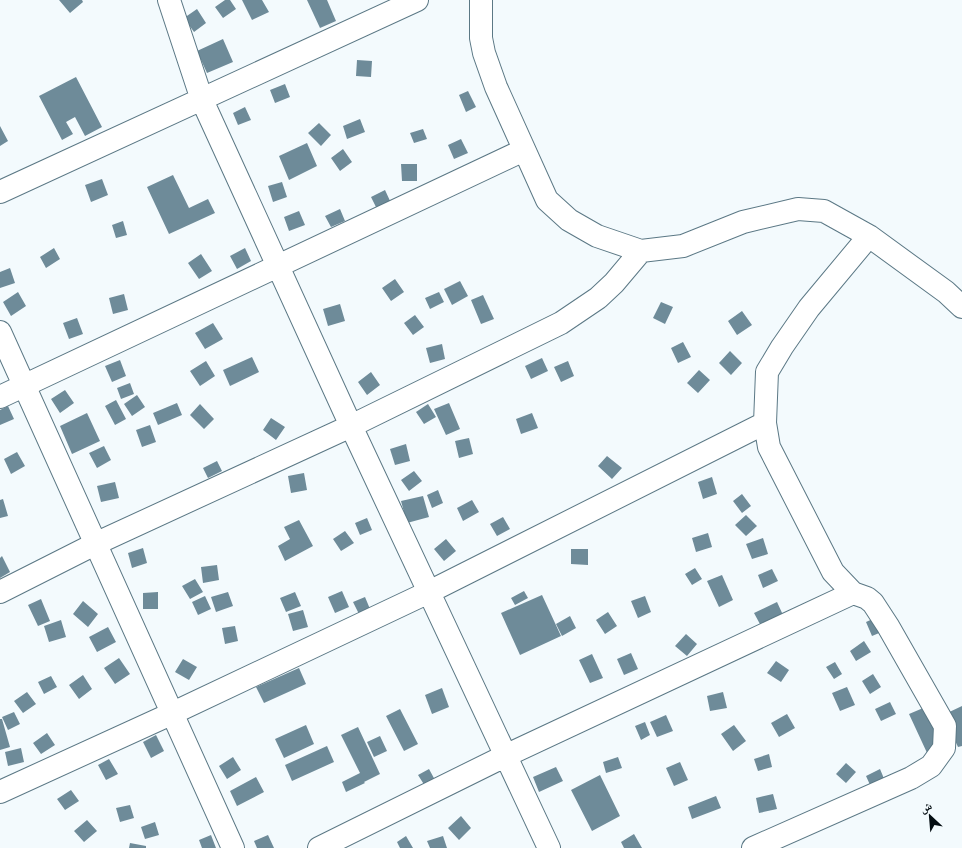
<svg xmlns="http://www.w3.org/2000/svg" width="962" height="848" viewBox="0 0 962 848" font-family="'Sofia Sans Condensed','Noto Naskh Arabic',sans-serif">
  <rect width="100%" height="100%" fill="#f3fafd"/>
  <!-- building -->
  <path fill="#6e8b99" d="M59 0H82L83 2 70 13Z
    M225 0H230L236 9 223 18 215 7Z
    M242 0H262L269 12 252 20Z
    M307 0H327L336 21 320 28Z
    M197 9 206 23 194 32 184 18Z
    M223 39 233 62 207 73 197 51Z
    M357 60 372 61 371 77 356 76Z
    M76 77 102 127 85 136 75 117 66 122 73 134 62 140 39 96Z
    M285 84 290 97 275 103 270 90Z
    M468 91 476 107 466 112 459 95Z
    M245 107 251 120 238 125 233 113Z
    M360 119 365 132 347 139 343 126Z
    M319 123 331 135 321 146 308 133Z
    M0 126 8 141 0 146Z
    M423 129 427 139 414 143 410 133Z
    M461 139 468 153 454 159 448 145Z
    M307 143 317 166 289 180 279 156Z
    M343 149 352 162 340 171 331 158Z
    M401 164H417V181H402Z
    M173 175 189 208 208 199 215 213 169 234 147 187Z
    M102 179 108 195 91 202 85 185Z
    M282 182 287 197 273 202 268 186Z
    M385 190 391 203 377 209 371 197Z
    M340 209 345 221 331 227 325 216Z
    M299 211 305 225 289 231 284 217Z
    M123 221 127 235 116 238 112 225Z
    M54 248 60 259 46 268 40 257Z
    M245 248 251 261 237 269 230 256Z
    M201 254 212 271 199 279 188 263Z
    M10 268 15 283 0 288V272Z
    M395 279 404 292 391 301 382 288Z
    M460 281 468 296 452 305 444 289Z
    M18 292 26 306 11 316 3 302Z
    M439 292 444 302 430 309 425 298Z
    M124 294 128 310 113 314 109 298Z
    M483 295 494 319 481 324 471 300Z
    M661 302 673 307 665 324 653 318Z
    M340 304 345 321 328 326 323 309Z
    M742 311 752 325 737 335 728 321Z
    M415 315 424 327 413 335 404 323Z
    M77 318 83 334 69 339 63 323Z
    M213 323 223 339 205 349 195 333Z
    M683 342 691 357 678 363 671 348Z
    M442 344 445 359 430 363 426 348Z
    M730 351 742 363 731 375 719 363Z
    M252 357 259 372 230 386 223 370Z
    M542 358 548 371 531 379 525 366Z
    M120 360 126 376 112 382 105 366Z
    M206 361 215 376 200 386 190 371Z
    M568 361 574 376 561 382 554 367Z
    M699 370 710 380 698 393 687 383Z
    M371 372 380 385 367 395 358 382Z
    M130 383 134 394 121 399 117 388Z
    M65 390 74 403 60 413 51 399Z
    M137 395 145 407 132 416 124 404Z
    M116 400 126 419 115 425 105 406Z
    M177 403 182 415 158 425 153 413Z
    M449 403 460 429 446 435 434 409Z
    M200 404 214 419 204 429 190 415Z
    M428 404 436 417 424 424 416 412Z
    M8 406 14 419 0 425V410Z
    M87 413 100 441 72 454 60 426Z
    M532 413 538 428 521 434 516 419Z
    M271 418 285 427 276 440 263 430Z
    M150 425 156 442 142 447 136 430Z
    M469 438 473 454 459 458 455 441Z
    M406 444 410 461 395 465 390 449Z
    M104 446 111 460 97 468 89 453Z
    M17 452 25 466 11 474 4 459Z
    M607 456 622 468 612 479 598 466Z
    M217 461 222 471 208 478 203 468Z
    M414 471 422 481 409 491 401 480Z
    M304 473 307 490 291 493 288 476Z
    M712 477 717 494 703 499 698 482Z
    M115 482 119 498 101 502 97 486Z
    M438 490 443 503 432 508 427 495Z
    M742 494 751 506 742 513 733 501Z
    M423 496 429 517 407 523 401 501Z
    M3 499 8 516 0 518V500Z
    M472 500 479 512 463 521 457 508Z
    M746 515 757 526 746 536 735 525Z
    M503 517 510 529 497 536 490 524Z
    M367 518 372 530 360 535 355 523Z
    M299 520 313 546 285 561 278 546 290 539 284 527Z
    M345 531 354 543 341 551 333 539Z
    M708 533 712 547 696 552 692 538Z
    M763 538 768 554 752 559 746 544Z
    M446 539 456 551 444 561 434 549Z
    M143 548 147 563 132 568 128 553Z
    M571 549H588V565L571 564Z
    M2 556 10 572 0 578V558Z
    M217 565 219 580 203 583 201 567Z
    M695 568 702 579 692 585 685 574Z
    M772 569 778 581 763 588 758 575Z
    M722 575 733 600 719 607 707 581Z
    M195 579 203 592 190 599 182 586Z
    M342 591 349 607 335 613 328 597Z
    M524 591 528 598 515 605 511 598Z
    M158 592V609H143V593Z
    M228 592 233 606 216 612 211 597Z
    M295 592 301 606 286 612 280 598Z
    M542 595 561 636 520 655 501 613Z
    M205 596 211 609 198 615 192 602Z
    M645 596 651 612 638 618 631 601Z
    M365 597 370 609 359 614 353 602Z
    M41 599 50 621 38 626 28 605Z
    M83 601 98 614 88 627 73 614Z
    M777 602 783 615 761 626 754 613Z
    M303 610 308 627 293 631 288 614Z
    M608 612 617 626 605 634 596 620Z
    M570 616 576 628 562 636 556 624Z
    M877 617 884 631 872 636 866 622Z
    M61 620 66 637 49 642 44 626Z
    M235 626 238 641 225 644 222 628Z
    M108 627 116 642 97 652 89 637Z
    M686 634 697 644 687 656 675 646Z
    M864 641 871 652 856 661 850 651Z
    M631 653 638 669 624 675 617 659Z
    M592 654 603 678 590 683 579 660Z
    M119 658 130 674 115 684 104 668Z
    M183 659 197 667 189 680 175 672Z
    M776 661 789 670 781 682 767 673Z
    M835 662 842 674 834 679 826 667Z
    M299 668 306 684 264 703 256 687Z
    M873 674 881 687 870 694 862 681Z
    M83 675 92 689 79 699 69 685Z
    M51 676 57 687 44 694 38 682Z
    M847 687 855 705 840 711 832 693Z
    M442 688 449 707 432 714 425 695Z
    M27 692 36 704 23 713 14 701Z
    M723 692 727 708 710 711 707 696Z
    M890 702 896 714 881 721 875 709Z
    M935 703 954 743 928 755 909 714Z
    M962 706V746L958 747 943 715Z
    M400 709 418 744 404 751 386 716Z
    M14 712 20 724 8 730 2 717Z
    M787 714 795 728 779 737 771 723Z
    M666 715 673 731 657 737 650 722Z
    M0 719H2L10 747 0 750Z
    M645 722 650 735 641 740 635 726Z
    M306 725 314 744 284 758 275 739Z
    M734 725 746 741 733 751 721 734Z
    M358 727 380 774 364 782 365 783 346 792 342 782 360 773 341 735Z
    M47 733 55 745 41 754 33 743Z
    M156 735 164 751 151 758 143 742Z
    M380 736 387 751 374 757 367 742Z
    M327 746 334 762 292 781 285 765Z
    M21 748 24 762 8 766 5 752Z
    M769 754 772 767 758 771 754 759Z
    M233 757 241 770 227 779 219 766Z
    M618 757 622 768 606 773 603 762Z
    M109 759 118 774 106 780 98 765Z
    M680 762 688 780 674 786 666 768Z
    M846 763 856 772 846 783 836 774Z
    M556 767 563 781 539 792 533 777Z
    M429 769 435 780 425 786 418 775Z
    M880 769 885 781 871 787 866 776Z
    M600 775 620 816 592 831 571 790Z
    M256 777 264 792 237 806 230 791Z
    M71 790 79 801 65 810 57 799Z
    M773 794 777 809 759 813 756 798Z
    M716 796 721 808 692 819 688 807Z
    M130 805 134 818 120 822 116 808Z
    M461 816 471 828 459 840 448 828Z
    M87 820 97 831 84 842 74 831Z
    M155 822 159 835 145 839 141 827Z
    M634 834 642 848H624L621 842Z
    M211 835 216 848H202L199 840Z
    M268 835 274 848H257L254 841Z
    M406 836 413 848H400L397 842Z
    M443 836 447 848H430L427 841Z
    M130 843 146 846V848H129Z"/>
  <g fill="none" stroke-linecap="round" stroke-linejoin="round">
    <defs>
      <path id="minor" d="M169 0 202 100 351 426 549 848
        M481 0V38L484 53 496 87 547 200 569 220 597 236 641 251 683 246 743 222 798 209 824 211 869 236 946 292 962 307
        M0 192 417 0
        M0 332 233 848
        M0 397 524 150
        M0 592 95 544 351 426 561 323 598 298 614 283 641 251
        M0 792 173 713 429 592 765 423
        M319 848 505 756 853 593
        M753 848 911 778 931 766 944 748 945 726 888 626 873 603 867 598 853 593 833 572 769 447 765 423 767 372 782 347 809 308 869 236"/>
    </defs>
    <!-- minor casing -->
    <use href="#minor" stroke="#5b7885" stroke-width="24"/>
    <!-- minor -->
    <use href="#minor" stroke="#fff" stroke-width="22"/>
  </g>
  <!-- north arrow -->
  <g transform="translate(930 816) rotate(334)" stroke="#f3fafd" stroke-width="3" paint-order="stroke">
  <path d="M0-3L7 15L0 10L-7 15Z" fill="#040d12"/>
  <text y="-6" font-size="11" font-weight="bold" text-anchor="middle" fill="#040d12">ش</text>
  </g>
</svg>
